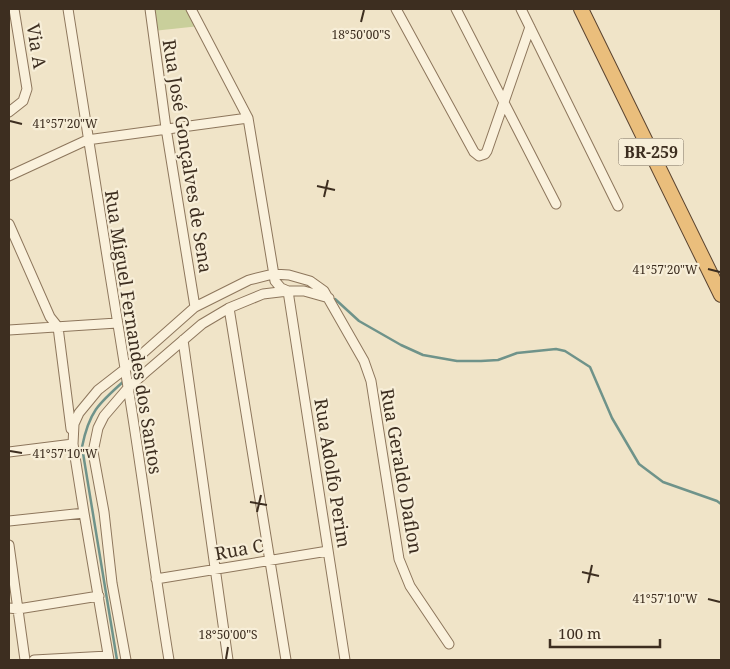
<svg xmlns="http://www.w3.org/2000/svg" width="730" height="669" viewBox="0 0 730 669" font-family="'Noto Serif',serif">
  <rect width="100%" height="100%" fill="#f0e4c8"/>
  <!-- green -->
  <path fill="#c9cf9b" d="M150 9H191L200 26 153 31Z"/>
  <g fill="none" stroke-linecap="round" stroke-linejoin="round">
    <!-- stream -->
    <path stroke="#6f938a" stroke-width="2.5" d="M335 299 359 321 401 345 423 355 457 361H481L498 360 517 353 556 349 565 351 590 367 612 418 639 464 663 482 717 501 721 504
      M117 660 82 447C89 412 98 404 124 381"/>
    <defs>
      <path id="minor" d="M68 9C87 135 108 261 128 387 143 478 154 569 169 660
        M150 9 166 128 195 307
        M191 9 248 118 275 281 281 288 288 291
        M396 9 474 152 479 156 485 154 487 151 530 27
        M456 9 556 204
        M521 9 618 206
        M9 112 23 101 27 89 14 9
        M9 176 87 140 248 118
        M9 224 50 317 58 327 71 429
        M288 291 345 660
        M229 308 286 660
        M9 330 117 323
        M183 340 228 660
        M9 452 73 444
        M9 521 84 513
        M9 545 25 660
        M156 579 328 551
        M9 608 18 609 99 596
        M34 660 108 656
        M109 660 84 513 73 444 74 424 79 413 98 390 125 369 195 307 249 280 273 274 289 275 310 281 324 291 364 361 371 381 399 559 410 586 449 644
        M126 660 112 583 104 512 93 452 98 428 104 416 128 388 146 372 202 324 229 308 263 294 288 291H304L329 298"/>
      <path id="trunk" d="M581 9 721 295"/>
    </defs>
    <!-- minor casing -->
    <use href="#minor" stroke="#8d765c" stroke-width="11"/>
    <!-- trunk casing -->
    <use href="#trunk" stroke="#5b4430" stroke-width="16"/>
    <!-- minor -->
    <use href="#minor" stroke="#faf1dc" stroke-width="9"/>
    <!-- trunk -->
    <use href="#trunk" stroke="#eabe7c" stroke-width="14"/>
  </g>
  <!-- ticks -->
  <path fill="none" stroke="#3d2e20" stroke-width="2" d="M361 22 364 10M10 121 22 124M317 186 335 190M324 197 328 180M708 269 720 272M10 451 22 453M250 502 267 505M257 512 261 495M582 572 599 576M588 583 592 565M708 599 720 602M226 659 228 647"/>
  <g text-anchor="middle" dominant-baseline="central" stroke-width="4.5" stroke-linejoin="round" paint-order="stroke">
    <!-- shield labels -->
    <rect fill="#f7eed8" stroke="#756857" stroke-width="1" x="618.5" y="138.5" width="65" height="27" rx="4"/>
    <g font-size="16" font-weight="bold" fill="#3d2e20">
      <text x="651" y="152">BR-259</text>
    </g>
    <!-- street labels -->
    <g font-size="18" fill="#3d2e20" stroke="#f7eed8">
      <text transform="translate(37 46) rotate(81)">Via A</text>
      <text transform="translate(188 156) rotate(81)">Rua José Gonçalves de Sena</text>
      <text transform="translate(134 332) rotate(81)">Rua Miguel Fernandes dos Santos</text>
      <text transform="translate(402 471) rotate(80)">Rua Geraldo Daflon</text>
      <text transform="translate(333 473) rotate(81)">Rua Adolfo Perim</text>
      <text transform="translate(239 549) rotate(-10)">Rua C</text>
    </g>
  </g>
  <g font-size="12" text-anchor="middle" fill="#3d2e20" stroke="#f7eed8" stroke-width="4.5" stroke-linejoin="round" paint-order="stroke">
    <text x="361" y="39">18°50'00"S</text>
    <text x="65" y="128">41°57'20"W</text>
    <text x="665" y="274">41°57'20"W</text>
    <text x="65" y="458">41°57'10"W</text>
    <text x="665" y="603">41°57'10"W</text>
    <text x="228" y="639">18°50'00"S</text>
  </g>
  <!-- border -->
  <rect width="730" height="669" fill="none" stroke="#3d2e20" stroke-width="20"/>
  <!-- scale -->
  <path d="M550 639v8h110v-8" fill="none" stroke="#3d2e20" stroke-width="2.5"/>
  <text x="558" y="639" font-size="15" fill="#3d2e20" stroke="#f7eed8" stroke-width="4" paint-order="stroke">100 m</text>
</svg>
